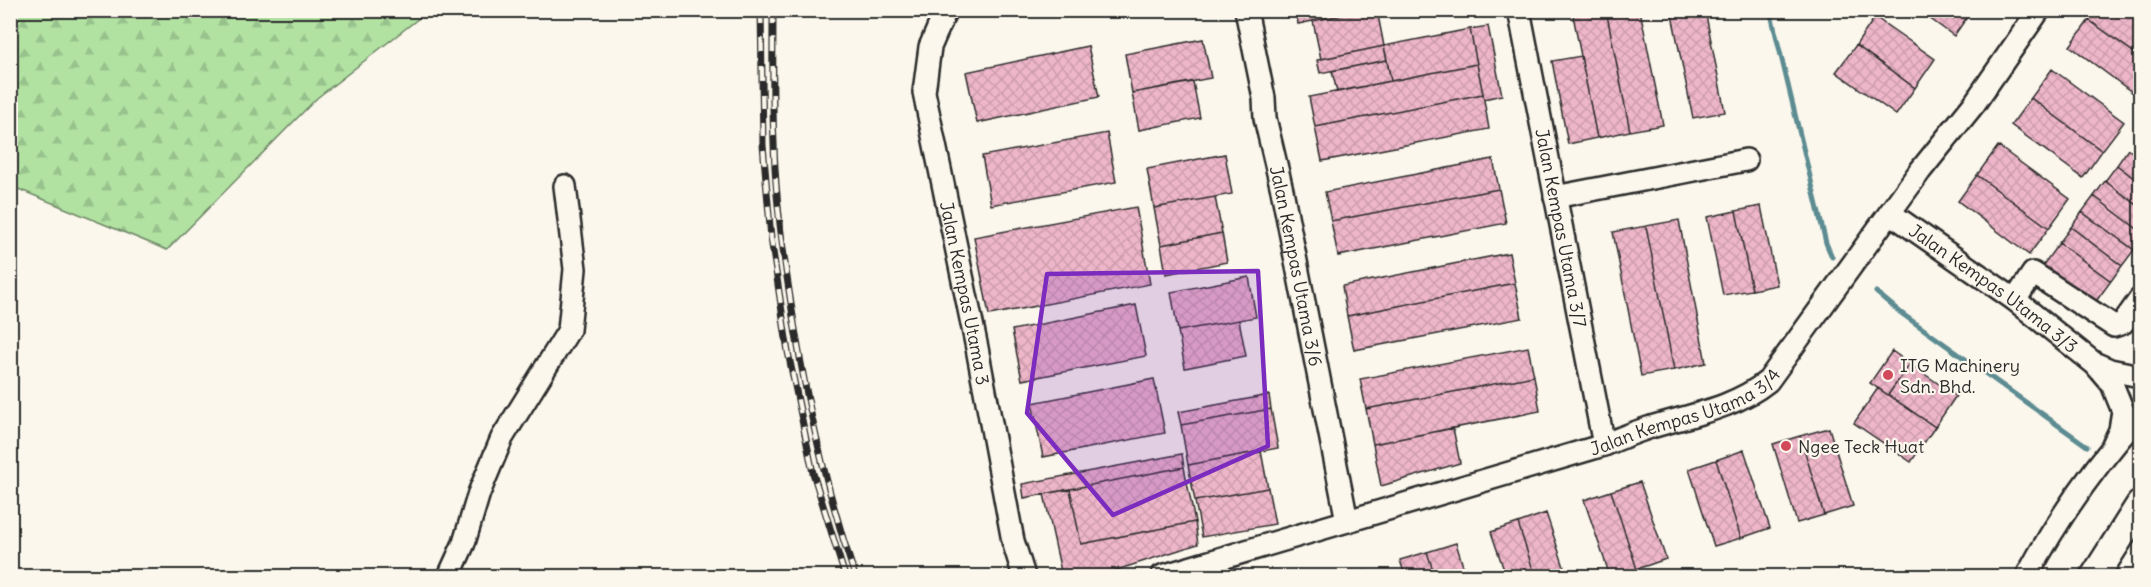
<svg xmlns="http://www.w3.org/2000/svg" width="2151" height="587" viewBox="0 0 2151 587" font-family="Delius,sans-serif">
  <defs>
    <pattern id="forest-firs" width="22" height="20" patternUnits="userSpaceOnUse" patternTransform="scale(1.5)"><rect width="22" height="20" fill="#b1e2a2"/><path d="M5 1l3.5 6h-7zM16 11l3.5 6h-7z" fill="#98c28c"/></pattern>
    <pattern id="building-cross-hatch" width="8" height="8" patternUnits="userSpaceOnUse" patternTransform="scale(1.5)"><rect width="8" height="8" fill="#eeb6c9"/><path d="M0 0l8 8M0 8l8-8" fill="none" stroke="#cc9dad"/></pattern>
  </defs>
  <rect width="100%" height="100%" fill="#fbf7ec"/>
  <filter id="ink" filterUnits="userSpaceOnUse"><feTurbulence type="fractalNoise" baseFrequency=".0167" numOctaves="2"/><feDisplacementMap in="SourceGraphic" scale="12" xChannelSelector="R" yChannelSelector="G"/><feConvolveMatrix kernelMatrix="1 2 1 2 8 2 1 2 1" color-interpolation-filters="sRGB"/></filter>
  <g filter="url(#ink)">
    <!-- forest -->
    <path fill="url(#forest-firs)" stroke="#6e8666" stroke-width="1.5" d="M10 11 11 10 428 11 317 98 167 250 11 186Z"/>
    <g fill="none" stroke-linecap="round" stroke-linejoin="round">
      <!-- stream -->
      <path stroke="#5c8c92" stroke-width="5" d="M1770 10 1826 243 1832 257
        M1876 292 1901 313 2087 446"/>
    </g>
    <!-- building -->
    <path fill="url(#building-cross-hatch)" stroke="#2b2b2b" stroke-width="1.5" d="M1296 10H1365L1298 24Z
      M1365 10H1377L1384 46 1321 59 1313 21Z
      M1572 10H1606L1630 131 1597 138Z
      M1606 10H1640L1663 125 1630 131Z
      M1671 10H1705L1725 112 1693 118Z
      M1918 10H1972L1954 36Z
      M2096 10H2137L2140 13V57L2089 20Z
      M1875 17 1935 59 1915 88 1856 45Z
      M2089 20 2140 57V98L2070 46Z
      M1488 26 1502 95 1484 99 1470 29Z
      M1470 29 1477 64 1391 81 1384 46Z
      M1203 39 1211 78 1132 93 1125 54Z
      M1856 45 1915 88 1896 115 1836 72Z
      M1088 46 1099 97 977 123 966 72Z
      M1384 46 1387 60 1320 73 1317 60Z
      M1581 56 1597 138 1568 144 1552 61Z
      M1387 60 1391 81 1337 92 1332 71Z
      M1477 64 1483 94 1315 127 1309 97Z
      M2052 69 2124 122 2102 151 2031 98Z
      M1193 82 1200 118 1139 130 1132 93Z
      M1483 94 1489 129 1322 161 1315 127Z
      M2031 98 2102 151 2083 178 2011 125Z
      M1107 133 1116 182 991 205 982 156Z
      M1998 146 2070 199 2049 228 1977 175Z
      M2128 149 2140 158V183L2117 165Z
      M1225 154 1232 194 1154 208 1147 169Z
      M1493 159 1499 189 1331 221 1325 192Z
      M2117 165 2140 183V207L2105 181Z
      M1977 175 2049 228 2029 255 1958 201Z
      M2105 181 2140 207V231L2094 196Z
      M1499 189 1506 223 1338 256 1331 221Z
      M2094 196 2140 231V241L2134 250 2082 212Z
      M1215 197 1222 233 1161 245 1154 208Z
      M1761 206 1777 285 1752 290 1736 211Z
      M1136 207 1150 284 989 315 974 237Z
      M1736 211 1752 290 1723 295 1707 217Z
      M2082 212 2134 250 2122 266 2071 227Z
      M1679 220 1706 363 1674 370 1646 226Z
      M1646 226 1674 370 1641 376 1613 232Z
      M2071 227 2122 266 2111 281 2059 243Z
      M1222 233 1227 262 1166 274 1161 245Z
      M2059 243 2111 281 2094 304 2043 265Z
      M1509 253 1515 283 1347 316 1342 286Z
      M1249 277 1256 317 1178 331 1171 292Z
      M1515 283 1522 318 1354 350 1347 316Z
      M1136 305 1146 356 1022 380 1012 330Z
      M1239 320 1246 356 1185 368 1178 331Z
      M1528 347 1534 376 1366 409 1360 379Z
      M1892 351 1910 364 1888 395 1870 383Z
      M1910 364 1956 396 1935 427 1888 395Z
      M1534 376 1540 411 1373 444 1366 409Z
      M1154 379 1165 433 1043 457 1032 403Z
      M1878 388 1935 427 1911 462 1854 423Z
      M1269 395 1271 409 1181 425 1178 412Z
      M1271 409 1278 448 1188 465 1181 425Z
      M1453 428 1460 463 1381 486 1373 444Z
      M1829 428 1853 506 1824 515 1800 436Z
      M1800 436 1824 515 1797 523 1773 444Z
      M1744 450 1770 528 1741 538 1716 460Z
      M1261 451 1268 488 1195 501 1188 465Z
      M1182 454 1184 467 1024 498 1022 484Z
      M1716 460 1741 538 1714 546 1689 469Z
      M1184 467 1195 522 1081 544 1070 489Z
      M1640 482 1666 559 1637 569 1611 491Z
      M1268 488 1275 524 1202 537 1195 501Z
      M1070 489 1081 544 1195 522 1198 544 1098 576H1062L1044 494Z
      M1611 491 1637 569 1614 576H1610L1584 500Z
      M1546 513 1567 576H1535L1518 523Z
      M1518 523 1535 576H1506L1491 532Z
      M1456 543 1466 576H1435L1427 552Z
      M1427 552 1435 576H1405L1400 560Z
      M1365 571 1367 576H1347Z"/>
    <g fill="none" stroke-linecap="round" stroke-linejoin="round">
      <defs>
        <g id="minor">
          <path id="s1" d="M946 10 930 47 924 92 977 348 1013 541 1024 576"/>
          <path id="s2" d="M1246 10 1264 98 1265 118 1282 190 1347 521"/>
          <path id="s3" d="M1519 10 1604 445"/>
          <path d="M1555 197 1746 160"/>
          <path id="s4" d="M1890 213 2015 300 2095 364 2112 384 2123 411 2120 430 2113 445"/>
          <path d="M2015 300 2033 273 2114 326 2123 323 2140 299"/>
          <path d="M2096 364 2110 370 2140 376"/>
          <path d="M449 576 464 543 479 493 502 438 569 330 575 269 565 186"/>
          <path id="s5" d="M1162 576 1604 445C1618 439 1633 433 1648 428 1689 415 1733 409 1768 381L1920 171 1974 104 2039 10"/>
          <path d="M2027 576C2058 518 2096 464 2140 415"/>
        </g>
        <path id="major" d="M2095 576 2140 505"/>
      </defs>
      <!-- minor casing -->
      <use href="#minor" stroke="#2b2b2b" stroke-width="26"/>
      <!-- major casing -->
      <use href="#major" stroke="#2b2b2b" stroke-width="32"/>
      <!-- minor -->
      <use href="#minor" stroke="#fbf7ec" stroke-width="21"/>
      <!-- major -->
      <use href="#major" stroke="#fbf7ec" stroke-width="27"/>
      <defs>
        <path id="rail" d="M761 10 763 145 771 238 788 352 813 473 845 576
          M773 10C773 55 772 99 774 143 775 194 782 246 790 297 804 392 825 486 855 576"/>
      </defs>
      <!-- rail casing -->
      <use href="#rail" stroke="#2b2b2b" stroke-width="7"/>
      <!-- rail -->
      <use href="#rail" stroke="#fbf7ec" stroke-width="4.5" stroke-dasharray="14" stroke-linecap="butt"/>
    </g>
  </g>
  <!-- marked area -->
  <path fill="#7b2cbf" fill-opacity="0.2" stroke="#7b2cbf" stroke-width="4.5" stroke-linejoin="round" d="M1258 271 1268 446 1113 515 1027 413 1047 274Z"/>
  <!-- markers -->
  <g fill="#d1495b" stroke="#fbf7ec" stroke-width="2">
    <circle cx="1888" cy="375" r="6"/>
    <circle cx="1786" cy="446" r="6"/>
  </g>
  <g text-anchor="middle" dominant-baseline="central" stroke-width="4.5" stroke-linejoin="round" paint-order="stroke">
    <!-- street labels -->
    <g font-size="18" fill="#2b2b2b" stroke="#fbf7ec">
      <text stroke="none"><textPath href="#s3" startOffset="222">Jalan Kempas Utama 3/7</textPath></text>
      <text stroke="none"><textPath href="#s2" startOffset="261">Jalan Kempas Utama 3/6</textPath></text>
      <text stroke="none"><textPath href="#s4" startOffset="128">Jalan Kempas Utama 3/3</textPath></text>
      <text stroke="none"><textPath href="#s1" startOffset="291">Jalan Kempas Utama 3</textPath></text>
      <text stroke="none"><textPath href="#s5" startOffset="549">Jalan Kempas Utama 3/4</textPath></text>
    </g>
    <!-- poi labels -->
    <g font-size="18" fill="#2b2b2b" stroke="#fbf7ec" text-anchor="start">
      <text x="1900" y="365">ITG Machinery<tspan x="1900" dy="21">Sdn. Bhd.</tspan></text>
      <text x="1798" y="446">Ngee Teck Huat</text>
    </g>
  </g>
  <!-- margin -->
  <rect width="2151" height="587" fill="none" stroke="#fbf7ec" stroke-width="36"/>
  <rect x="18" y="18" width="2115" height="551" fill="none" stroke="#2b2b2b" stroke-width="2" filter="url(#ink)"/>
</svg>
